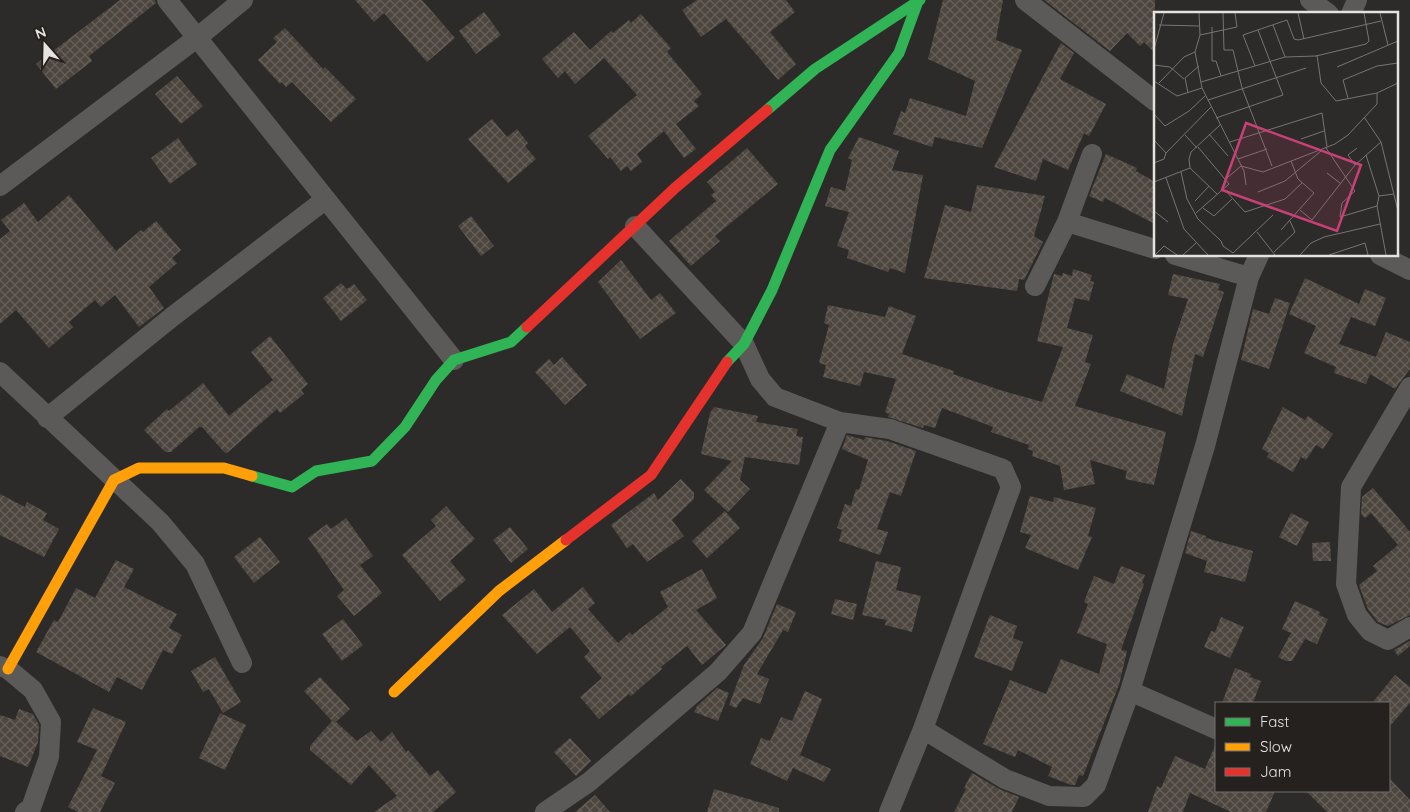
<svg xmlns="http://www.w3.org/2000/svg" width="1410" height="812" viewBox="0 0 1410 812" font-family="Quicksand,sans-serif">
  <defs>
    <pattern id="building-cross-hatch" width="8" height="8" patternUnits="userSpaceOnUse" patternTransform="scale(1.25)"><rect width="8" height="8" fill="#4d463f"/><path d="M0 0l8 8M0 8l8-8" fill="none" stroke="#66605a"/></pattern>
  </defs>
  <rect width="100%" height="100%" fill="#2d2b29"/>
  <!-- building -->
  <path fill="url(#building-cross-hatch)" d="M120 0H155L156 3 89 56 92 61 56 89 36 64Z
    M355 0H422L455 38 427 62 384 13 374 22Z
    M697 0H786L795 12 770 32 796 64 778 80 726 19 701 37 682 10Z
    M943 0H1003L996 40 1022 50 982 148 935 137 932 147 893 134 901 111 905 113 910 98 966 116 975 81 928 59Z
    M1044 0H1155V53L1144 42 1140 46 1127 33 1110 51Z
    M484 12 501 35 476 54 459 31Z
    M641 14 671 48 667 52 702 94 694 101 699 106 676 124 696 149 684 158 664 131 637 154 642 162 631 171 627 166 621 171 610 157 608 159 588 136 637 95 604 58 575 84 565 71 558 78 542 59 574 32 590 50 611 31 613 33 629 20 631 23Z
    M285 28 323 69 325 67 356 99 331 122 292 82 286 87 282 82 280 84 258 60 277 42 273 38Z
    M1061 43 1074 53 1060 79 1106 104 1089 136 1084 133 1068 170 1043 159 1036 181 994 167Z
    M177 76 203 106 181 124 155 94Z
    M492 119 507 137 517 129 528 143 525 146 536 159 508 183 468 139Z
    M859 137 899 151 892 170 923 175 905 273 890 268 888 272 847 258 849 250 837 246 849 212 825 206 831 187 845 191 852 160 848 158Z
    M178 138 197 164 170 184 151 158Z
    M747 148 778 184 715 236 720 241 691 266 669 241 716 201 711 195 715 192 707 182Z
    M1106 154 1137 168 1136 171 1155 182V224L1105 198 1103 202 1089 196Z
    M977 185 1045 196 1034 236 1043 242 1024 280 1019 279 1017 291 924 278 945 205 971 212Z
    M69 195 116 251 141 230 143 232 156 221 181 250 172 258 177 263 149 287 164 308 139 327 115 295 101 307 95 300 69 322 73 327 49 348 16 310 0 324V239L10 231 1 220 24 203 38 222Z
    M471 216 494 246 481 256 458 226Z
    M621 260 651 300 660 293 676 313 640 339 598 282Z
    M1073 269 1092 275 1090 281 1094 282 1089 301 1075 298 1067 328 1093 335 1085 362 1091 364 1075 406 1166 432 1154 485 1125 479 1127 471 1090 460 1095 484 1064 490 1060 466 1032 456 1033 451 1028 449 1029 445 991 432 993 427 988 425 942 408 935 428 924 425 923 428 888 417 889 414 885 412 896 379 864 372 860 386 823 377 826 365 819 363 829 325 824 323 828 305 885 317 889 306 916 316 902 354 954 371 953 374 1000 390 1042 402 1063 347 1037 341 1054 274 1062 276 1063 273 1072 276Z
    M1173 274 1220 284 1218 290 1224 292 1203 357 1195 354 1182 416 1120 391 1127 374 1164 389 1173 344 1188 299 1168 295Z
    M1305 278 1359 304 1365 289 1386 298 1375 326 1351 317 1339 344 1376 357 1386 332 1410 342V369L1395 389 1370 374 1366 384 1334 373 1336 367 1304 353 1316 326 1289 314Z
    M341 283 347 289 354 284 367 300 341 321 323 298Z
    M1275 298 1290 303 1269 369 1241 360 1253 309 1269 314Z
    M270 336 308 384 301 390 304 394 280 413 277 409 227 453 224 452 202 427H199L171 452H165L144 430 167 409 169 411 203 383 229 416 273 380 251 352Z
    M562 357 587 385 565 405 535 372 549 359 554 365Z
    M714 407 758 416 756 422 798 429 796 436 803 437 799 465 745 457 740 480 750 489 728 512 704 490 732 461 701 454 710 413Z
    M1283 407 1305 420 1308 416 1333 434 1323 449 1316 445 1306 460 1301 457 1293 472 1267 457 1269 453 1262 449Z
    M847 435 864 440 865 437 887 441 916 451 901 496 890 492 877 529 888 532 880 555 839 541 842 530 837 528 845 504 851 506 856 489 859 490 868 460 842 449Z
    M681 479 694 493V499L672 520 684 536 647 562 633 544 627 548 611 525 654 493 658 500Z
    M1373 488 1410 532V615L1388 626 1378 622 1368 609 1359 585 1377 571 1373 566 1398 545 1371 513 1365 518 1361 514 1362 497Z
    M0 494 25 507 27 502 47 513 43 520 59 529 44 557 0 535Z
    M1030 496 1053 502 1054 497 1096 508 1088 536 1092 537 1078 570 1025 548 1031 535 1020 532Z
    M446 506 475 539 450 561 466 580 440 601 402 555 436 526 431 520Z
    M725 511 740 528 707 558 692 541Z
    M1291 513 1309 522 1297 546 1279 537Z
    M346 518 373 556 360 565 382 593 354 616 337 596 344 590 308 538 327 524 331 529Z
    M510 527 528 549 511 563 493 540Z
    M1191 531 1206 536V538L1253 551 1245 582 1204 572 1207 561 1185 553Z
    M260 537 280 562 254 583 234 557Z
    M1330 542 1331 561H1313L1312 543Z
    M116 560 134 569 124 587 177 614 169 628 182 635 172 654 163 650 142 690 117 677 109 692 36 652 54 620 58 622 76 588 95 598Z
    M876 561 901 567 896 590 921 596 912 632 885 625 886 620 862 615Z
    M1121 566 1145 575 1142 583 1144 584 1121 650 1127 651 1119 685 1083 776 1079 775 1075 785H1071L1048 776 1052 767 1018 750 1015 757 983 744 1010 680 1046 694 1061 659 1099 674 1107 644 1077 633 1088 604 1084 602 1094 576 1114 584Z
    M702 569 717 598 696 610 726 645 702 665 687 646 661 667 662 669 631 696 629 694 599 719 580 697 602 678 584 657 590 651 570 627 537 654 502 615 534 589 552 612 583 587 595 603 588 609 618 643 630 632 632 635 668 607 660 592Z
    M835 599 857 604 853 620 831 614Z
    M1295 601 1320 612 1319 615 1328 619 1317 644 1305 639 1292 661H1286L1278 657 1291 633 1282 629Z
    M777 604 796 612 788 632 783 630 757 674 769 679 760 704 743 698 736 708 729 705 744 665 763 638Z
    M990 615 1017 626 1013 638 1023 642 1012 671 974 657Z
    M1221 617 1244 627 1230 658 1204 647 1211 631 1215 632Z
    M343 619 363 645 342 661 322 634Z
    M1410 641V646L1398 656 1394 650Z
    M215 657 241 702 223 713 209 689 203 692 191 671Z
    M1235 668 1251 674 1250 677 1261 681 1253 703H1222Z
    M1395 675 1410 687V703L1389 727V703H1372Z
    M320 677 350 709 336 722 357 741 371 731 381 742 392 732 406 752 408 750 430 776 438 770 456 792 433 812H374L397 796 369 765 351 785 310 750V746L332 721 304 691Z
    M717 688 729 693 718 721 694 712 697 706Z
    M805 691 822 699 800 755 831 769 824 782 793 768 787 781 750 764 761 738 770 741 781 717 792 721Z
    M93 708 126 722 101 776 115 783 100 812H78L68 807 97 750 77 742Z
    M19 709 33 714 39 725 38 742 28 767 0 756V715L15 720Z
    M220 713 246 725 225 770 199 758Z
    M570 738 591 761 576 776 554 752Z
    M1216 743V791H1275L1266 812H1231L1190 793 1183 812H1148L1157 786 1161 788 1175 756 1205 769Z
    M972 773 999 789 1019 797 1012 812H954L966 789 964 788Z
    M1389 778 1410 800V812H1327L1306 791H1389Z
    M714 789 779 808V812H707Z
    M595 795 610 812H575Z"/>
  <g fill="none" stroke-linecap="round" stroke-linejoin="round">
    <!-- street -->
    <path stroke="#5b5a59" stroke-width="20" d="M167 0 454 360
      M1025 0 1155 101
      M1310 0 1329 14
      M1351 14 1357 0
      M0 186 198 37 243 0
      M1067 222 1155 249
      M635 226 744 344 760 379 775 397 840 422 890 429 1003 469 1011 487 923 729 889 812
      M1175 255 1249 277
      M1380 255 1410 270
      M1035 286 1067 222 1092 154
      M0 372 160 522 195 564 242 663
      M1410 387 1351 487 1346 584 1357 615 1370 631 1388 640 1410 627
      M47 418 172 317 326 199
      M0 666 8 669 33 690 51 722 49 757 31 808 25 812
      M1130 691 1216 729
      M923 729 1005 779 1049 796 1084 797 1096 785 1130 691 1205 446 1249 277 1259 255
      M545 812 589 782 718 672 752 633 840 422"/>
    <!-- fast -->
    <path stroke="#30b455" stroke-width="11" d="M767 110 815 69 920 0
      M727 362 744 344 772 290 830 150 899 53 918 1
      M252 476 292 487 316 471 372 461 405 427 436 380 454 360 511 342 527 327"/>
    <!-- slow -->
    <path stroke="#ff9f0a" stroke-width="11" d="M8 669 114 480 139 468H224L252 476
      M394 692 499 591 566 540"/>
    <!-- jam -->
    <path stroke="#e5322d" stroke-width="11" d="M527 327 675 188 767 110
      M566 540 651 475 727 362"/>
  </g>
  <!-- overview -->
  <g transform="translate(1154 12)">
    <rect width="244" height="244" fill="#2d2b29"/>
    <path fill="none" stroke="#777472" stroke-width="1" d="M45 1 46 23 41 40 48 76 90 159 92 173M69 1 70 38H79L88 76 118 154M144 1 150 27M226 1 234 33M5 13 45 14M119 13 131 45M58 15V49H62L67 64M46 23 83 15 81 1M0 37 10 1M163 43 167 71 182 89 223 81 244 71M0 53 16 55 30 67M101 54 89 23 133 8 140 27 144 28 227 9M183 55 244 29M0 69 23 84 48 76M47 70 131 45 162 44 212 32 215 29 210 1M5 71 30 45 41 40M34 81 31 66 45 54M194 86 189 68 223 54 244 51M54 88 152 56M0 102 11 114 35 99 51 84M210 105 227 130 244 199M62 106 129 83 104 18M55 122 74 144M31 123 43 136M147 127 170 119M0 128 12 141M76 130 168 101 173 135M172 136 201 179 188 191 186 205 223 194M212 143 225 184 240 182M84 147 113 137M0 151 10 147 12 141 57 95M201 153 194 143 203 136M27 160 33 187 44 207 67 229 69 234 79 241M173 161 186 171M12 166 30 217 54 243M73 166 87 154 109 160 181 132 194 123 223 92V81M0 170 36 156M71 178 91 200 131 187 148 171M104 180 131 169 167 139M63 182 36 156 35 147 37 140 66 113M225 184 223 194 232 243M41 189 55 174M49 196 60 204 78 187M146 198 158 208 201 153 227 130M0 199 14 210M42 201 75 172 44 135M127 218 160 181 144 167 137 149M103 220 121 243M120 240 141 220 136 209M79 241 119 203M1 243 10 234 23 243M29 243 42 231M146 243 157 231 170 225 226 212M175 243 211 231 214 243"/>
    <path fill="#c94076" fill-opacity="0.15" stroke="#c94076" stroke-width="2.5" d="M92 111 207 153 183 219 68 178Z"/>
    <rect width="244" height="244" fill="none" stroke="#e5e2e0" stroke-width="2.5"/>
  </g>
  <!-- legend -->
  <rect x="1215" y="702" width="175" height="90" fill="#25211e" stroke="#726e6c"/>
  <rect x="1225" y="718" width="25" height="8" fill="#30b455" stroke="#726e6c"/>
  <text x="1260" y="727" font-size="15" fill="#e5e2e0">Fast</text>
  <rect x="1225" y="743" width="25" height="8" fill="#ff9f0a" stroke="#726e6c"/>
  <text x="1260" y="752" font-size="15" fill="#e5e2e0">Slow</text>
  <rect x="1225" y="768" width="25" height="8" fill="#e5322d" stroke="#726e6c"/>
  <text x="1260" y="777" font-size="15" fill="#e5e2e0">Jam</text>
  <!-- north arrow -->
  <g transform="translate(45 45) rotate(340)" stroke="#25211e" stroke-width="4" paint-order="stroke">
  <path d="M0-4L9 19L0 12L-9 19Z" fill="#e5e2e0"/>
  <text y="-8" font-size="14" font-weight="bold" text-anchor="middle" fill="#e5e2e0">N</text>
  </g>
</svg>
